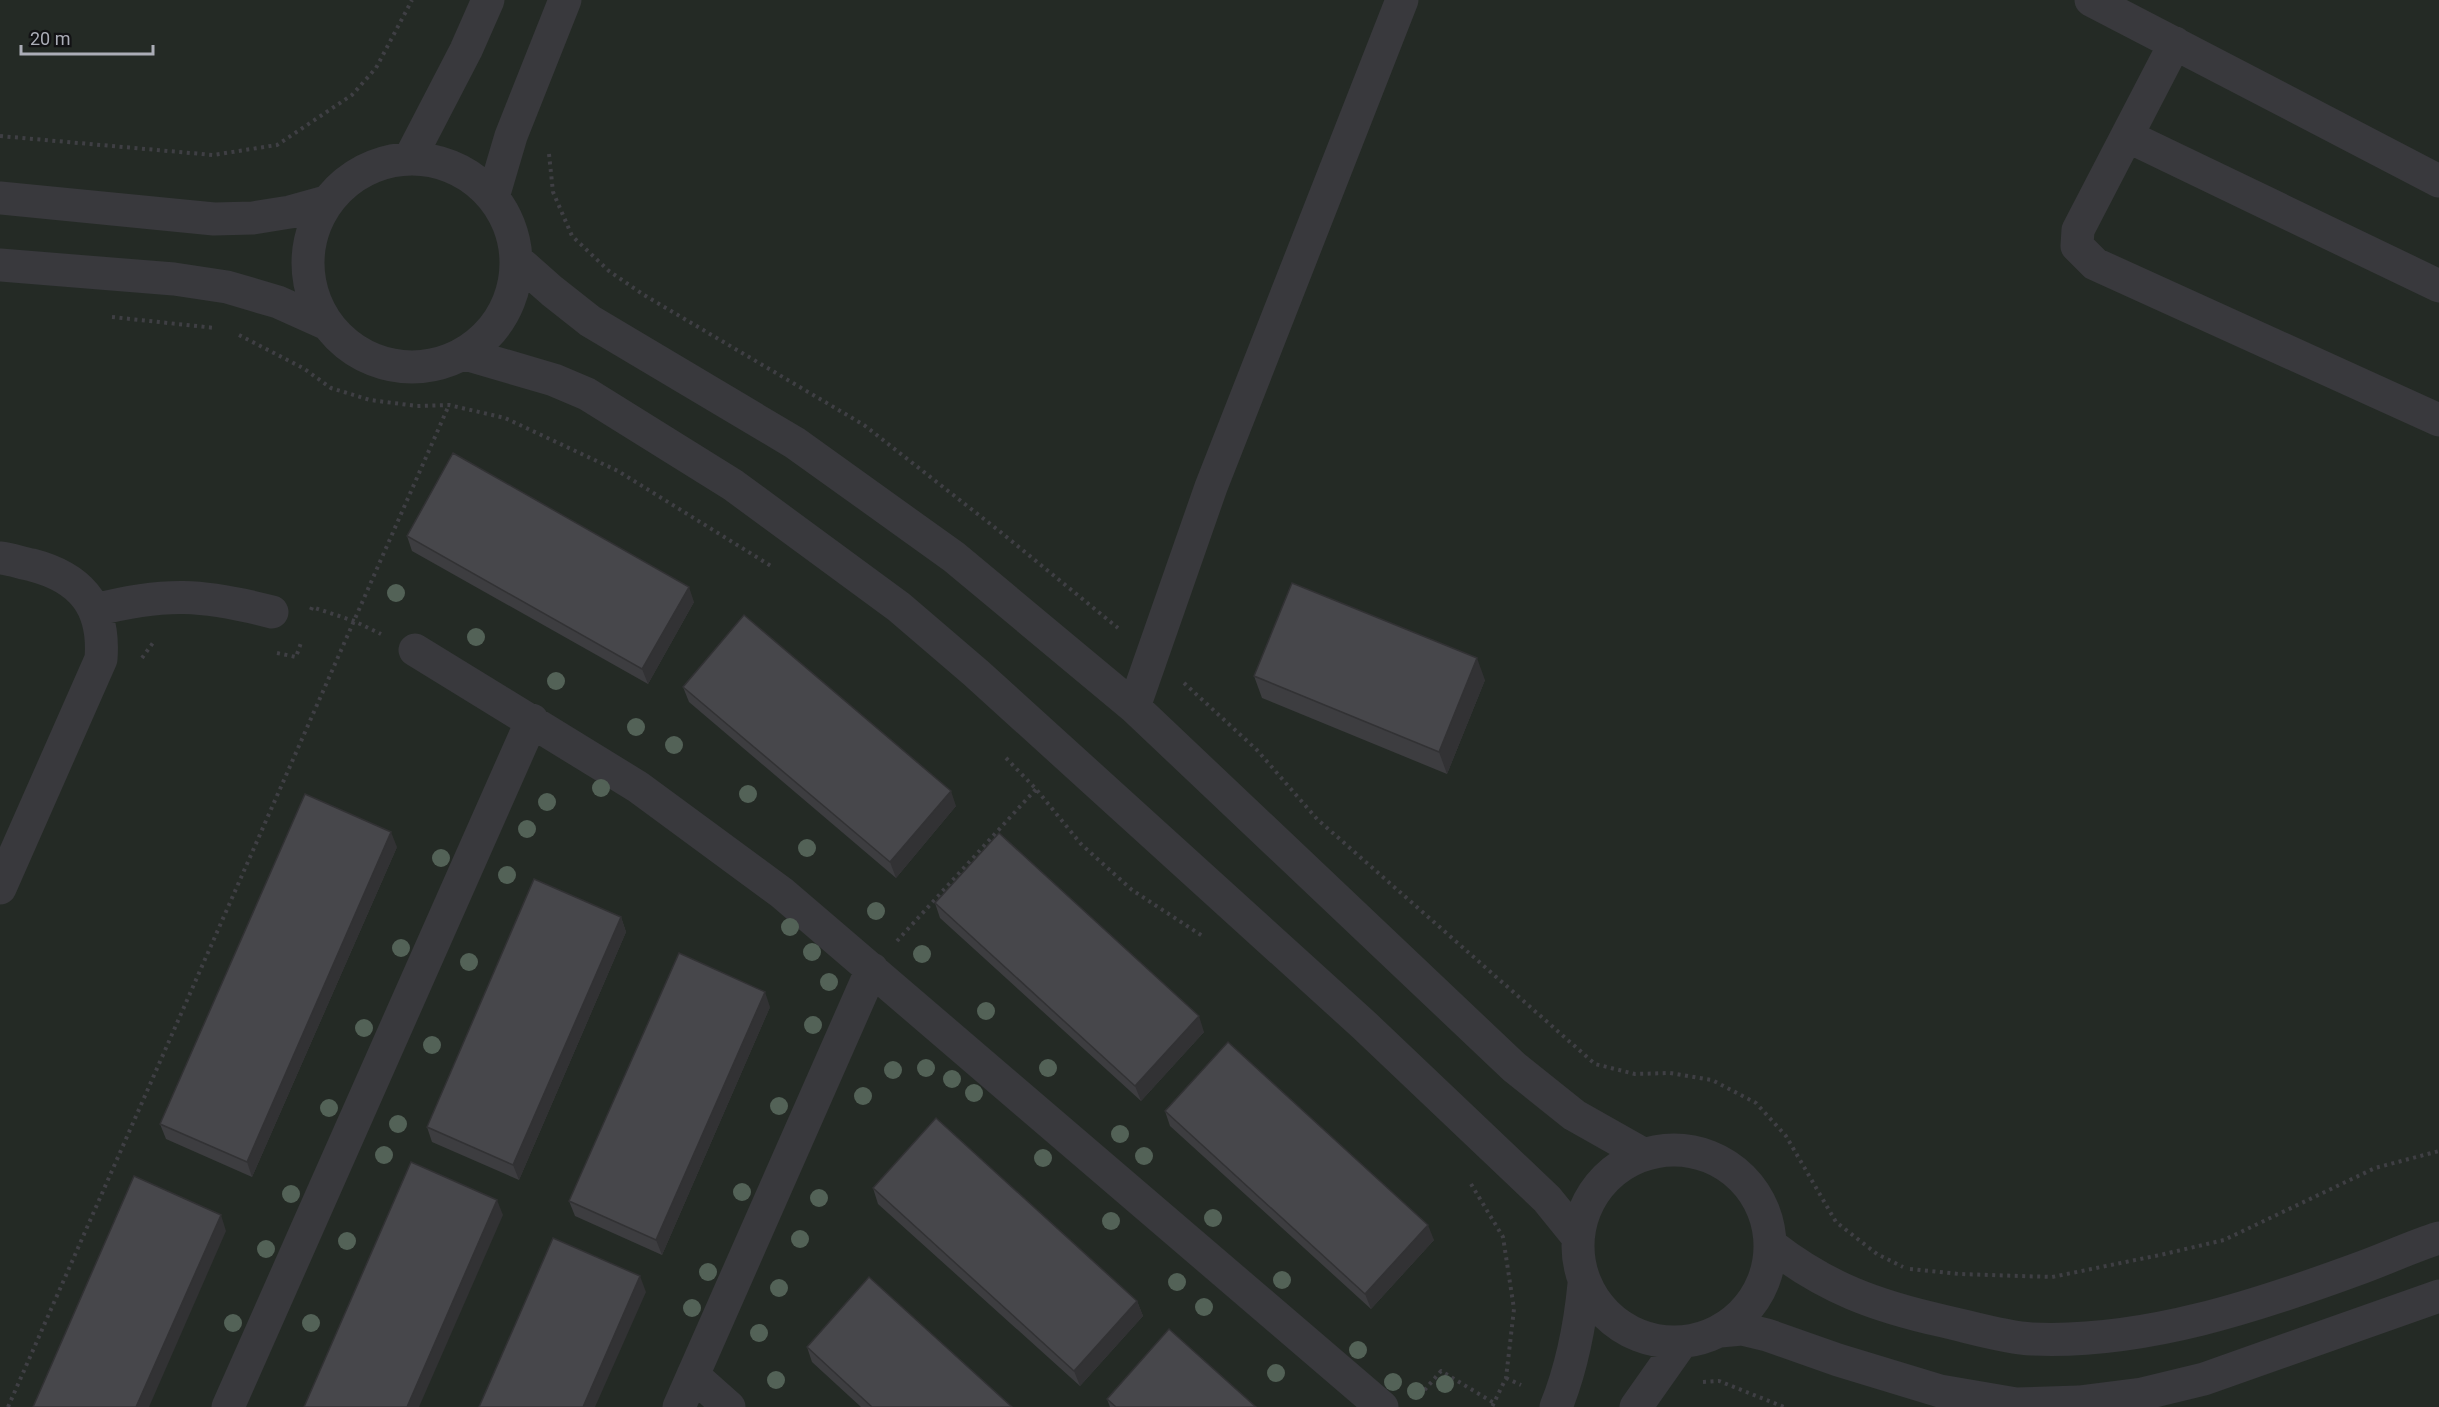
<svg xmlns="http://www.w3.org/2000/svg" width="2439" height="1407" viewBox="0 0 2439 1407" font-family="Roboto,sans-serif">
  <rect width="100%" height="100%" fill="#171719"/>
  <!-- green -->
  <path fill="#242a25" d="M0 0H2439V1407H0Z"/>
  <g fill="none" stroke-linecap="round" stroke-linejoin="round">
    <!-- path -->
    <path stroke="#3f3f44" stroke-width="4" stroke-dasharray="3 4.5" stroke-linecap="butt" d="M0 136 213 155 277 145 352 95 376 68 412 0
      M549 154 553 192 572 236 609 271 644 295 864 425 998 530 1118 628
      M112 317 215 328
      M239 335 303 368 331 388 370 400 417 406 449 405 505 418 618 471 771 566
      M311 610 312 607 354 621 381 634
      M277 653 296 657 302 640
      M142 658 155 640
      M1184 683 1257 750 1317 819 1595 1064 1635 1074 1670 1073 1712 1080 1756 1103 1786 1136 1836 1222 1877 1254 1903 1267
      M1006 758 1036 789 1081 844 1132 890 1204 937
      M897 941 1036 789
      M1471 1184 1503 1237 1514 1309 1506 1378 1492 1407
      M1910 1269 1959 1274 2052 1277 2160 1255 2224 1240 2375 1168 2439 1151
      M1506 1378 1521 1385
      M1703 1382 1719 1381 1784 1407
      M1419 1391 1422 1393 1441 1371 1494 1403
      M8 1407 449 405"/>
    <!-- minor -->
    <path stroke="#39393d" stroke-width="33" d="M2091 0 2439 181
      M2175 43 2078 230 2077 246 2095 264 2439 420
      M2127 136 2439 286
      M410 158 466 50 488 0
      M308 263a104 104 0 1 1 208 0a104 104 0 1 1-208 0Z
      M493 197 511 136 565 0
      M0 198 214 219 253 218 290 212 326 202
      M518 261 552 291 590 321 795 443 954 557 1134 707 1514 1067 1574 1115 1643 1154
      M0 265 174 279 227 287 278 302 327 324
      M465 354 554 380 587 394 733 485 899 607 976 673 1365 1026 1547 1199 1577 1236
      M0 558C11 559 21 563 32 565 82 578 105 607 101 659L0 888
      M95 610C165 592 203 594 272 612
      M415 650 638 787 782 893 1382 1407
      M1134 707 1211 487 1402 0
      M1578 1246a96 96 0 1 1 192 0a96 96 0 1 1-192 0Z
      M1771 1245C1826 1288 1876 1306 1943 1321 1970 1327 2006 1338 2032 1339 2144 1344 2260 1305 2363 1267 2388 1258 2413 1246 2439 1238
      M1720 1331 1742 1329 1767 1335 1838 1360 1940 1391 2016 1404 2079 1402 2142 1394 2204 1379 2439 1296
      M693 1375 729 1407
      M228 1407 532 720
      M679 1407 872 969
      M1556 1407C1572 1367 1580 1326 1584 1284
      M1636 1407 1681 1343"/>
  </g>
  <!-- trees -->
  <g fill="#536257">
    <circle cx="396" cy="593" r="9"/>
    <circle cx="476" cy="637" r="9"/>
    <circle cx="556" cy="681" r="9"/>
    <circle cx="636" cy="727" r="9"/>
    <circle cx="674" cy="745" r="9"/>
    <circle cx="601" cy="788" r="9"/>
    <circle cx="748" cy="794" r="9"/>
    <circle cx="547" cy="802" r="9"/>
    <circle cx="527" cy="829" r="9"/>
    <circle cx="807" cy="848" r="9"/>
    <circle cx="441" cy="858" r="9"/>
    <circle cx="507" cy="875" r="9"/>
    <circle cx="876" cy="911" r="9"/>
    <circle cx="790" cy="927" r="9"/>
    <circle cx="401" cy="948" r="9"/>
    <circle cx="812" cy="952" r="9"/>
    <circle cx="922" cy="954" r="9"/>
    <circle cx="469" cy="962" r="9"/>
    <circle cx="829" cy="982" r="9"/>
    <circle cx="986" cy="1011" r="9"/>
    <circle cx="813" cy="1025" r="9"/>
    <circle cx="364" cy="1028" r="9"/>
    <circle cx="432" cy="1045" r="9"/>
    <circle cx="926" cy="1068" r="9"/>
    <circle cx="1048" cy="1068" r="9"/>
    <circle cx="893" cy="1070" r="9"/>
    <circle cx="952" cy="1079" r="9"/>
    <circle cx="974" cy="1093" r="9"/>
    <circle cx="863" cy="1096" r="9"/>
    <circle cx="779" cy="1106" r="9"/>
    <circle cx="329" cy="1108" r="9"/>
    <circle cx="398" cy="1124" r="9"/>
    <circle cx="1120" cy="1134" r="9"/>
    <circle cx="384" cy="1155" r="9"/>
    <circle cx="1144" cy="1156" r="9"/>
    <circle cx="1043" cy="1158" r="9"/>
    <circle cx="742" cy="1192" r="9"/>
    <circle cx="291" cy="1194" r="9"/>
    <circle cx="819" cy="1198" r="9"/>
    <circle cx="1213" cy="1218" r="9"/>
    <circle cx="1111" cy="1221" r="9"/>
    <circle cx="800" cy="1239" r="9"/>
    <circle cx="347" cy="1241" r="9"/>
    <circle cx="266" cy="1249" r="9"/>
    <circle cx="708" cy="1272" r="9"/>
    <circle cx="1282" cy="1280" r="9"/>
    <circle cx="1177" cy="1282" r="9"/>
    <circle cx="779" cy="1288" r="9"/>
    <circle cx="1204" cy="1307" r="9"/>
    <circle cx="692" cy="1308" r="9"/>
    <circle cx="233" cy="1323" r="9"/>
    <circle cx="311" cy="1323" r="9"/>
    <circle cx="759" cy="1333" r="9"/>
    <circle cx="1358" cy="1350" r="9"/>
    <circle cx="1276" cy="1373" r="9"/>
    <circle cx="776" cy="1380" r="9"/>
    <circle cx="1393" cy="1382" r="9"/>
    <circle cx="1445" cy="1384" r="9"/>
    <circle cx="1416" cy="1391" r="9"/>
  </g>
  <!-- wall -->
  <path fill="#3d3d40" d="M407 536 694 602 648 684 412 551Z
    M1254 676 1485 680 1447 774 1262 698Z
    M683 687 956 806 896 878 689 702Z
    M397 847 252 1177 166 1139 160 1124Z
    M935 903 1204 1032 1141 1101 940 918Z
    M621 917 626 932 519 1180 432 1142 427 1127Z
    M770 1007 662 1255 575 1216 569 1201Z
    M1165 1111 1434 1240 1371 1309 1170 1126Z
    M873 1188 1137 1301 1143 1316 1080 1386 878 1204Z
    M807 1347 1012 1407H861L812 1362Z
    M1107 1399 1256 1407H1110Z"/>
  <!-- shaded-wall -->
  <path fill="#323234" d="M689 587 694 602 648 684 642 669Z
    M1477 658 1485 680 1447 774 1439 752Z
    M951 791 956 806 896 878 890 862Z
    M391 832 397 847 252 1177 247 1162Z
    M621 917 626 932 519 1180 513 1165Z
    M765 992 770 1007 662 1255 656 1240Z
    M1199 1016 1204 1032 1141 1101 1135 1086Z
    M497 1200 503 1215 419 1407H407Z
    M221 1215 226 1231 149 1407H136Z
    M1428 1225 1434 1240 1371 1309 1365 1294Z
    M640 1276 646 1292 595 1407H583Z
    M1137 1301 1143 1316 1080 1386 1074 1371Z"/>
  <!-- building -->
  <path fill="#47474b" stroke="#323234" stroke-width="1.5" d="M453 453 689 587 642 669 407 536Z
    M1292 583 1477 658 1439 752 1254 676Z
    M744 615 951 791 890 862 683 687Z
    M305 794 391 832 247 1162 160 1124Z
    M999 833 1199 1016 1135 1086 935 903Z
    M534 879 621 917 513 1165 427 1127Z
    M679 953 765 992 656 1240 569 1201Z
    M1228 1042 1428 1225 1365 1294 1165 1111Z
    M936 1118 1137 1301 1074 1371 873 1188Z
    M411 1162 497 1200 407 1407H304Z
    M134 1176 221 1215 136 1407H33Z
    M553 1238 640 1276 583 1407H479Z
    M869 1277 1012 1407H872L807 1347Z
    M1169 1329 1256 1407H1116L1107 1399Z"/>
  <!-- scale -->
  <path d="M21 45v9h132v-9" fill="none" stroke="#abadb7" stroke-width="3"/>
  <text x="30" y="45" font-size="18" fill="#abadb7" stroke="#121214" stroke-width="4.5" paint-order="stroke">20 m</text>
</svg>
